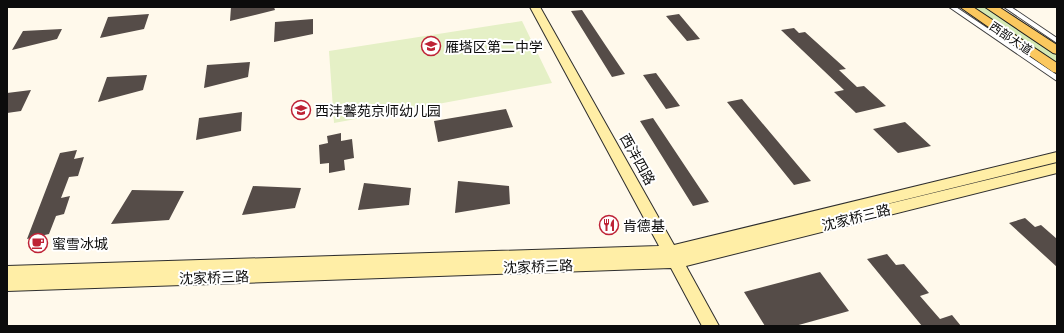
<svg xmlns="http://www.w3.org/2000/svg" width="1064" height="333" viewBox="0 0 1064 333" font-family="'Noto Serif','Noto Sans SC',serif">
  <rect width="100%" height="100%" fill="#fff9eb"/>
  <!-- green -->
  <path fill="#d4e9b4" d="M972 7H984L1057 55V64Z"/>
  <!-- pitch -->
  <path fill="#e5f0c6" d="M522 21 552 83 334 123 329 51Z"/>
  <!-- building -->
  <path fill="#554c48" d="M231 7H274L275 10 230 21Z
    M582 10 606 46 625 74 612 77 571 11Z
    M149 14 144 29 100 38 108 17Z
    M679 14 700 39 687 41 666 16Z
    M313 19V34L274 42 275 22Z
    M794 28 799 33 805 32 846 69 839 70 857 87 864 86 886 106 856 113 834 92 844 90 781 30Z
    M62 29 57 39 12 50 23 31Z
    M250 62 248 77 204 88 207 65Z
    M656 73 680 106 666 109 643 75Z
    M147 75 143 90 98 102 107 77Z
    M31 90 21 111 7 113V93Z
    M742 99 811 181 794 185 727 102Z
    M506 109 513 127 438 142 434 121Z
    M242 112 241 131 196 140 199 118Z
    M653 118 709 202 693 206 640 121Z
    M905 122 931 146 898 153 873 129Z
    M341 133V141L352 139 354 158 344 160 345 170 329 173V163L320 164 319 145 328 143 327 136Z
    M77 150 74 159 84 157 78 176 69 177 61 198 70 196 64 214 56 216 49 234 27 239 60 153Z
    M458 181 509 186 510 204 455 213Z
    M364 183 411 188 409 205 358 210Z
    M253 186 301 188 295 208 242 215Z
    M132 190 184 191 169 220 111 224Z
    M1025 218 1035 227 1041 225 1057 239V267L1009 223Z
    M887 254 896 265 904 264 929 293 920 296 940 319 952 315 961 326H922L867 259Z
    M820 272 849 311 795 326H765L744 292Z"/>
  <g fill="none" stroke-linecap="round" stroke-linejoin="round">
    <defs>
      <path id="street" d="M949 7H956L1057 75V81Z
        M1004 7H1011L1057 38V43Z"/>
      <path id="secondary" d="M530 7H540L674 245 1057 152V162L822 220 1057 163V173L686 266 719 326H702L671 268 7 291V266L659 246Z"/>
      <path id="primary" d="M960 7H973L1057 63V73L1053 72Z
        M985 7H999L1057 45V54L1053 53Z"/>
    </defs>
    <!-- street casing -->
    <use href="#street" stroke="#3f3f3f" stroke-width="2"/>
    <!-- secondary casing -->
    <use href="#secondary" stroke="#2e2e2e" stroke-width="2"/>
    <!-- primary casing -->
    <use href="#primary" stroke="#1d1d1d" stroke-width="2"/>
    <!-- street -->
    <use href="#street" fill="#fff" fill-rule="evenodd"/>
    <!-- secondary -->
    <use href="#secondary" fill="#ffeea6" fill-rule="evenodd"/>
    <!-- primary -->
    <use href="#primary" fill="#fbc85f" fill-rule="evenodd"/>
  </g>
  <!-- icons -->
  <defs>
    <symbol id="school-ring" viewBox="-11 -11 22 22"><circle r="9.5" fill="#fff" stroke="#be2236" stroke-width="1.5"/><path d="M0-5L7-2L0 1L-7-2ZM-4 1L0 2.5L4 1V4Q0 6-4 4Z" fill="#be2236"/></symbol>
    <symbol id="restaurant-ring" viewBox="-11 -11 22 22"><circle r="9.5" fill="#fff" stroke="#be2236" stroke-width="1.5"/><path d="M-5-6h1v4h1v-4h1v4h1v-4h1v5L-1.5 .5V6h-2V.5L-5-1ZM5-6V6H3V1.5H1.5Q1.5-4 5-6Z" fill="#be2236"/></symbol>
    <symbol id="cafe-ring" viewBox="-11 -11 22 22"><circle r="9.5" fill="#fff" stroke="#be2236" stroke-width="1.5"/><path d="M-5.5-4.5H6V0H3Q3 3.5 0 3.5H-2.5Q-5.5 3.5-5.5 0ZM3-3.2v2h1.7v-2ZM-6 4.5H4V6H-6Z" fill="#be2236"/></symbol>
  </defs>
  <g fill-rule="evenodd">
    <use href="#school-ring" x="420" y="35" width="22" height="22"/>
    <use href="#school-ring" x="290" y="99" width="22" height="22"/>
    <use href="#restaurant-ring" x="598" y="214" width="22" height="22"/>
    <use href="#cafe-ring" x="27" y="232" width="22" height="22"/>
  </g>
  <g text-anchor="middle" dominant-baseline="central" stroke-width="4" stroke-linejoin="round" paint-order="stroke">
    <!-- far-street labels -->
    <g font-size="12" fill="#0c0c0c" stroke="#fff">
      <text transform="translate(1011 38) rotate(34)">西部大道</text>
    </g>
    <!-- poi labels -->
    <g font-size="14" fill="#0c0c0c" stroke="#fff" text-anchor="start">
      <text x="445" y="46">雁塔区第二中学</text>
      <text x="315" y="110">西沣馨苑京师幼儿园</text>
      <text x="623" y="225">肯德基</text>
      <text x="52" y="243">蜜雪冰城</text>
    </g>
    <!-- street labels -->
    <g font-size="14" fill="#0c0c0c" stroke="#fff">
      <text transform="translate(638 159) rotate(61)">西沣四路</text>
      <text transform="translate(856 217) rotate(-14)">沈家桥三路</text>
      <text transform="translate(538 266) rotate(-2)">沈家桥三路</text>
      <text transform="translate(214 277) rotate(-2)">沈家桥三路</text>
    </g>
  </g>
  <!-- border -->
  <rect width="1064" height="333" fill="none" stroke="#0c0c0c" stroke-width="16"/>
</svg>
